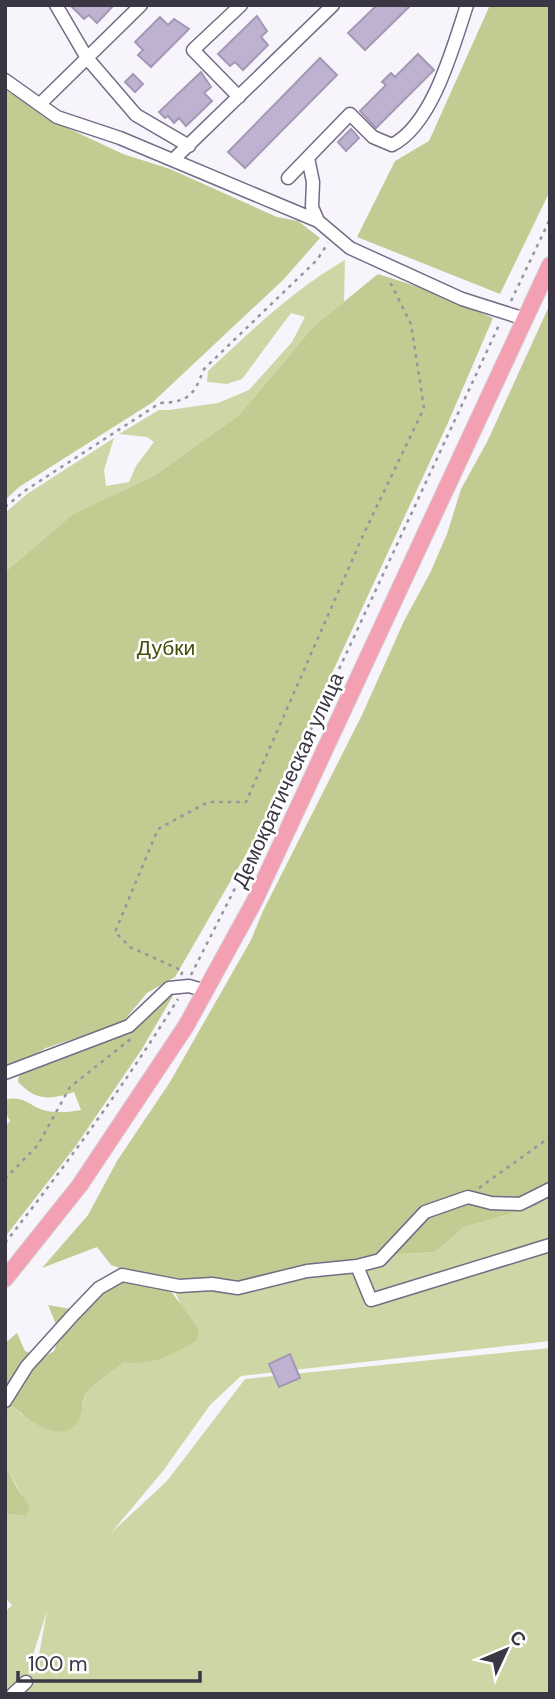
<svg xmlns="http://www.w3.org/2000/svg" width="555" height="1699" viewBox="0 0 555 1699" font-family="'DM Sans',sans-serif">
  <rect width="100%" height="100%" fill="#f7f5fb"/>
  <!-- green -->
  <path fill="#cdd6a5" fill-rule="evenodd" d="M345 260 344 302 313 327 239 415 155 475 73 514 5 572V513L27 494 114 438 104 470 106 486 129 482 136 466 154 442 147 437 119 434 159 410H169L218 403 249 390 292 342 305 317 291 313 242 379 227 384 207 382 208 371C252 330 293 290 345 260Z
    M550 1197V1341L241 1376 210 1405 163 1471 111 1533 167 1481 245 1379 550 1348V1694H5V1612L12 1605 5 1598V1514L26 1516 23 1498 5 1464V1412L13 1406 22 1415 80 1418 86 1391 124 1362 199 1329 183 1310 175 1292 211 1288 389 1255 435 1252 464 1227 535 1207ZM47 1611 37 1666 36 1667 34 1652Z"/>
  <!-- forest -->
  <path fill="#c2cc92" d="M490 5H550V191L500 294 357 237 395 161 429 141Z
    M5 90 25 101 44 117 123 154 170 169 277 217 298 221 320 238 284 279 153 402 19 487 5 500Z
    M378 274 425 289 493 318 447 425 256 837 175 977 147 993 122 1023 46 1048 16 1065 9 1066 5 1062V572L73 514 155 475 239 415 313 327Z
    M550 304V1197L535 1207 464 1227 435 1252 389 1255 211 1288 139 1275 111 1265 97 1247 42 1268 88 1215 117 1161 170 1082 251 940 263 911 362 715 404 621 430 573 447 534 461 489 487 442Z
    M174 994 142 1049 75 1147 5 1237V1126L10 1121 5 1112V1100C24 1094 31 1108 47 1111 58 1113 71 1112 81 1110L74 1092C50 1100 36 1101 18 1082L19 1075 133 1027Z
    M134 1279 167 1286 199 1329 196 1341C173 1354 151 1367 124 1362 117 1368 88 1388 86 1393 82 1401 83 1412 79 1420 64 1447 27 1420 13 1406L5 1412V1343L17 1333 25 1351 42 1358 54 1351 60 1334 48 1305 83 1311 105 1284Z
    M5 1464 17 1488 30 1507 26 1516 5 1514Z"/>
  <!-- building -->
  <path fill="#beb2d0" stroke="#a398b5" stroke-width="2" d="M70 5H114L97 23 89 15 84 19Z
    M377 5H411L365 50 348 33Z
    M257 16 267 31 261 37 268 45 243 70 235 62 230 66 218 54Z
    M160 17 168 25 174 19 189 29 151 67 138 55 143 50 135 42Z
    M418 54 434 70 376 128 360 111 386 85 382 82 391 73 395 77Z
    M320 58 337 75 245 168 228 152Z
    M201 72 211 87 204 93 212 101 186 126 179 118 174 123 168 116 165 118 159 112Z
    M133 74 143 84 135 92 125 82Z
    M351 129 359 138 346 151 338 142Z
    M290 1354 300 1378 279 1387 269 1364Z"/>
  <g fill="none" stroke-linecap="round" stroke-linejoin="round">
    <defs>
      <path id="minor" d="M56 5 87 58 136 115 189 146
        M5 80 57 117 120 138 318 221 350 248 462 299 525 319
        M239 97 193 50 241 5
        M40 104 141 5
        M308 158 313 182 312 207 318 221
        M173 160 333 5
        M288 178 350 114 373 137 392 145C433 124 453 47 467 5
        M5 1073 129 1026 169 988 189 986 206 991
        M357 1266 380 1260 425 1212 468 1197 491 1203 520 1204 550 1189
        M5 1401 27 1366 74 1314 99 1288 122 1275 179 1286 212 1284 238 1288 307 1271 357 1266 371 1300 550 1245
        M13 1694 26 1682"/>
      <path id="major" d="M5 1279 80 1185 186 1026 254 902 550 265"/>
    </defs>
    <!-- minor casing -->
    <use href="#minor" stroke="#746b86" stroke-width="15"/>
    <!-- major casing -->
    <use href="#major" stroke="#d4d3d6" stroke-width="18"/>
    <!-- path -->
    <path stroke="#97949d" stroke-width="2.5" stroke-dasharray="3.5 5" stroke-linecap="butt" d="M511 301 550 219
      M5 507 26 490 160 403C189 402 194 395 204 369L317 260 328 243
      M181 975 183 971 130 947 115 932 158 829 208 802H246L365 531 424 408 411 324 389 280
      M191 975 260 839 500 323
      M5 1179 38 1145 70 1087 132 1038
      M479 1188 550 1137
      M5 1243C67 1164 125 1084 178 999"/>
    <!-- minor -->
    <use href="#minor" stroke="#fff" stroke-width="12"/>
    <!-- major -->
    <use href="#major" stroke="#f3a0b3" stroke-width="16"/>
  </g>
  <g text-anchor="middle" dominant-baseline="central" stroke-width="5" stroke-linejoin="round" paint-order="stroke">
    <!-- park labels -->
    <g font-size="21" fill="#464e09" stroke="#fff">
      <text x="166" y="648">Дубки</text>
    </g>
    <!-- street labels -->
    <g font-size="21" fill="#3b3643" stroke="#fff">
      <text transform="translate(288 780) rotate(-65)">Демократическая улица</text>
    </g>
  </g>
  <!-- border -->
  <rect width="555" height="1699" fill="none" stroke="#3b3643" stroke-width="14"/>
  <!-- north arrow -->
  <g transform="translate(506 1650) rotate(46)" stroke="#ffffff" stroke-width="5" paint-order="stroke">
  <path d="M0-5L12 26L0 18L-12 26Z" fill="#3b3643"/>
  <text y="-10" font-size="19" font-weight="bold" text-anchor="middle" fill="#3b3643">С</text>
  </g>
  <!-- scale -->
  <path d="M18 1671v10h182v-10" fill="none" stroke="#3b3643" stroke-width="3.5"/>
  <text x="28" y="1671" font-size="21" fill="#3b3643" stroke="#ffffff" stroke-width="5" paint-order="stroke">100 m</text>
</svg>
